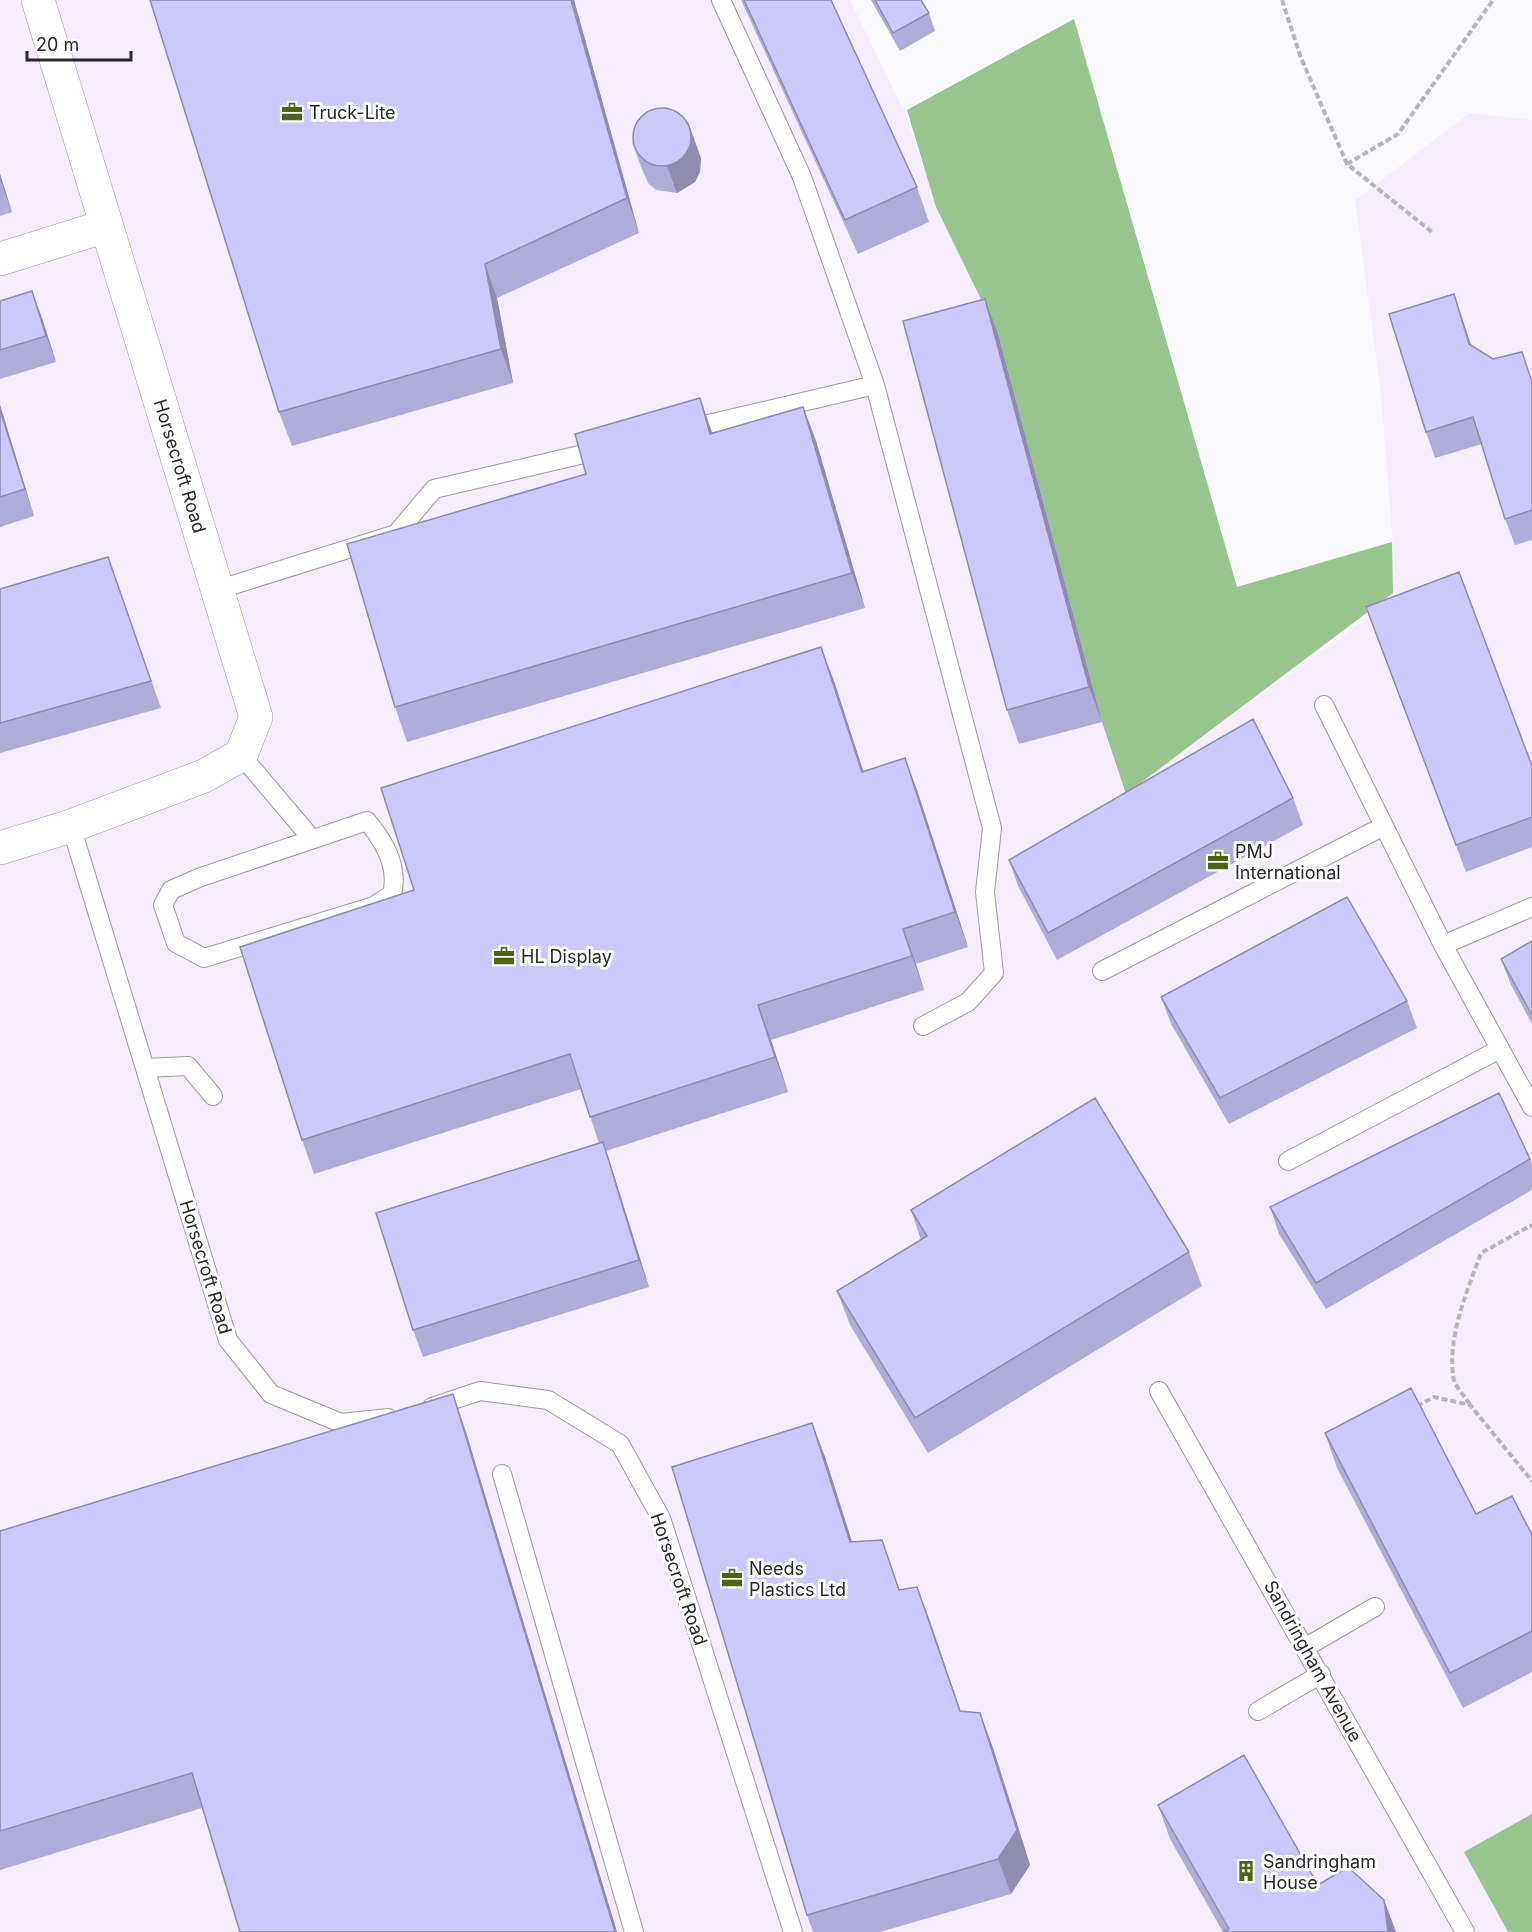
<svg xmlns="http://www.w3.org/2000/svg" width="1532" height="1932" viewBox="0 0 1532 1932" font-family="Inter,sans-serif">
  <rect width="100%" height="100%" fill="#fafafe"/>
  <!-- industrial -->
  <path fill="#f5ecfd" d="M0 0H850L905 113 940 215 998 331 1126 793 1397 596 1381 394 1355 200 1470 113 1532 120V1932H0Z"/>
  <!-- forest -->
  <path fill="#98c48d" d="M1074 19 1237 587 1392 542 1393 593 1126 794 1102 722 998 334 936 207 907 110Z
    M1532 1814V1932H1508L1464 1852Z"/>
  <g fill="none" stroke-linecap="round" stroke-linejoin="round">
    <defs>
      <path id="service" d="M721 0 802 177 875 385
        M687 429 875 385 992 828 985 892 994 973 968 1002 923 1026
        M217 590 396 534 434 489 605 449
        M1324 705 1443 945
        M241 755 312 839
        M367 821C384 841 399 867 392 894L374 906 204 958 176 943 163 905 171 890 201 877Z
        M71 826 228 1340 271 1394 341 1423 388 1418
        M1532 907 1443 945 1532 1107
        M1102 971 1384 826
        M145 1068 188 1066 213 1096
        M1288 1161 1500 1049
        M1159 1391 1465 1932
        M432 1407 480 1391 548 1400 620 1444 661 1518 793 1932
        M502 1474 634 1932
        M1306 1647 1375 1607
        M1258 1711 1321 1674"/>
      <path id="minor" d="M0 259 106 226
        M0 848 71 826 204 776 241 755 256 717 38 0"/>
    </defs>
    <!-- service casing -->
    <use href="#service" stroke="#9c9ca1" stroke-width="20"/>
    <!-- minor casing -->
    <use href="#minor" stroke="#9c9ca1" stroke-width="34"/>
    <!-- path -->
    <path stroke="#b6b6b9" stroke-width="4" stroke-dasharray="6 3" stroke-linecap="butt" d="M1282 0 1301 58 1347 164 1432 232
      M1347 164 1398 134 1493 0
      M1470 1404C1464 1396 1454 1385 1453 1376 1448 1334 1467 1292 1481 1253L1532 1225
      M1417 1406 1434 1397 1470 1405 1532 1481"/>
    <!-- service -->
    <use href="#service" stroke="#fff" stroke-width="18"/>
    <!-- minor -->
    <use href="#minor" stroke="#fff" stroke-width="33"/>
  </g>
  <!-- wall -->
  <path fill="#afacd9" d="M150 0H574L639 233 497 298 513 383 292 446 279 412Z
    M741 0H831L917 187 929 222 858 254Z
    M871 0H921L929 13 935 31 900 51Z
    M632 142 701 158 700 172 695 182 677 193 656 190 648 183 642 169Z
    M0 174 12 212 0 216Z
    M1454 294 1471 345 1493 359 1532 378V540L1515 545 1505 519 1482 444 1435 458 1426 432Z
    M0 301 42 318 56 362 0 379Z
    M998 334 1102 722 1019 744 1007 710Z
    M0 405 34 516 0 527Z
    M803 407 816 441 865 608 407 742 395 707 586 474 712 433Z
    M108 557 161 708 0 753V589Z
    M1376 634 1532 766V847L1466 872Z
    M834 681 863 772 905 758 918 793 968 947 916 964 924 990 771 1040 788 1092 606 1151 612 1169 649 1287 423 1357 413 1330 599 1143 581 1089 314 1174 302 1140 414 890Z
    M1293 798 1303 825 1057 960 1018 886 1009 860Z
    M1532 941V1024L1511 985 1501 959Z
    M1161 997 1407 1001 1417 1028 1229 1124 1171 1024Z
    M1530 1159 1532 1164V1190L1326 1309 1279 1234 1270 1207Z
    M911 1210 1189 1252 1202 1286 928 1453 850 1325 837 1291 921 1240Z
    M812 1423 825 1457 852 1542 900 1590 917 1587 960 1711 980 1713 993 1748 1030 1865 1011 1894 880 1932H813L807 1915Z
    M465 1429 617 1932H240L202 1808 0 1870V1531Z
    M1325 1433 1476 1514 1532 1535V1672L1463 1708 1337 1468Z
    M1158 1805 1318 1885 1384 1900 1396 1932H1223L1170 1839Z"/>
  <!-- shaded-wall -->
  <path fill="#8f8cb0" d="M571 0H574L639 233 627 198Z
    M688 122 701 158 700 172 695 182 677 193 667 166Z
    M0 174 12 212 0 180Z
    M485 264 497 298 513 383 501 349Z
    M32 291 42 318 56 362 46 336Z
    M1454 294 1463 321 1479 370 1469 344Z
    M985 299 998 334 1102 722 1089 687Z
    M700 398 712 432 723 469 710 434Z
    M0 405 34 516 25 489 0 410Z
    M803 407 816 441 865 608 852 573Z
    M821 647 834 681 875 807 862 772Z
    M905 758 918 793 968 947 955 912Z
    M903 929 916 964 924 990 912 956Z
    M758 1005 771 1040 788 1092 775 1057Z
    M603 1142 612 1169 649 1287 639 1260Z
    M453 1394 465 1429 617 1932H615Z
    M812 1423 825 1457 863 1576 850 1542Z
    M917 1587 930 1621 972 1745 960 1711Z
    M980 1713 993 1748 1030 1865 1011 1894 998 1859Z
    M1384 1900 1396 1932H1388Z"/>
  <!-- building -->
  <path fill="#ccc8fc" stroke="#8f8cb0" stroke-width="1.5" d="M150 0H571L627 198 485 264 501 349 279 412Z
    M744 0H831L917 187 845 220Z
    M875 0H921L929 13 893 33Z
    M633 137a29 29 0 1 1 58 0a29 29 0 1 1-58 0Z
    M32 291 46 336 0 350V301Z
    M1454 294 1469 344 1493 359 1522 352 1532 382V510L1505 519 1473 417 1426 432 1389 314Z
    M985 299 1089 687 1007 710 903 321Z
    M700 398 710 434 803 407 852 573 395 707 347 544 586 474 575 434Z
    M0 410 25 489 0 497Z
    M108 557 151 681 0 723V589Z
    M1459 572 1532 766V817L1456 845 1366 607Z
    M821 647 862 772 905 758 955 912 903 929 912 956 758 1005 775 1057 590 1117 570 1054 302 1140 240 947 414 890 381 788Z
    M1253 719 1293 798 1048 933 1009 860Z
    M1347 897 1407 1001 1220 1098 1161 997Z
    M1532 941V1015L1501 959Z
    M1499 1093 1530 1159 1316 1283 1270 1207Z
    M1095 1098 1189 1252 915 1418 837 1291 927 1236 911 1210Z
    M603 1142 639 1260 413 1330 376 1213Z
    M1411 1388 1476 1514 1512 1496 1532 1535V1631L1450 1673 1325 1433Z
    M453 1394 615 1932H240L192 1773 0 1831V1531Z
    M812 1423 850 1542 882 1540 899 1590 917 1587 960 1711 980 1713 1017 1830 998 1859 807 1915 672 1467Z
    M1244 1755 1318 1885 1348 1867 1384 1900 1388 1932H1223L1229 1929 1158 1805Z"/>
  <!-- icons -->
  <defs>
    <symbol id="office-bare" viewBox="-9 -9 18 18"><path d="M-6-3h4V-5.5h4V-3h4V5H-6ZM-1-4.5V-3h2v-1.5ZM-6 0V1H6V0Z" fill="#4d6514" stroke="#fff" stroke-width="2.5" paint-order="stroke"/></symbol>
    <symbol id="building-bare" viewBox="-9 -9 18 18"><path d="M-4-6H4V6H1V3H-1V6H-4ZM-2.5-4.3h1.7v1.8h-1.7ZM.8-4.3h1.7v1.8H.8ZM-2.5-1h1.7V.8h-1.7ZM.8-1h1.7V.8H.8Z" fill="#4d6514" stroke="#fff" stroke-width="2.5" paint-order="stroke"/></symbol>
  </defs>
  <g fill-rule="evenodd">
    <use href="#office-bare" x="277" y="97" width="30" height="30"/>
    <use href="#office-bare" x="1203" y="846" width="30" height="30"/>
    <use href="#office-bare" x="489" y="941" width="30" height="30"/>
    <use href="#office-bare" x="717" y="1563" width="30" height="30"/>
    <use href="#building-bare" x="1231" y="1856" width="30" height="30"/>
  </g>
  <g text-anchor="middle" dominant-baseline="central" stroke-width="6" stroke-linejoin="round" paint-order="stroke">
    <!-- poi labels -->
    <g font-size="18" fill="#282729" stroke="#fff" text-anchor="start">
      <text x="309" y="112">Truck-Lite</text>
      <text x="1235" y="851">PMJ<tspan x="1235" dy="21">International</tspan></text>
      <text x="521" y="956">HL Display</text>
      <text x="749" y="1568">Needs<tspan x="749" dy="21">Plastics Ltd</tspan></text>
      <text x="1263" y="1861">Sandringham<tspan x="1263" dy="21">House</tspan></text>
    </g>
    <!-- street labels -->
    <g font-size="18" fill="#282729" stroke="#fff">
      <text transform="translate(180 466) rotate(73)">Horsecroft Road</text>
      <text transform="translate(206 1267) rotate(73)">Horsecroft Road</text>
      <text transform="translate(679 1579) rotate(71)">Horsecroft Road</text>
      <text transform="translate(1313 1661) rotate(61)">Sandringham Avenue</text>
    </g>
  </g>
  <!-- scale -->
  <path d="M27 51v9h104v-9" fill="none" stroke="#282729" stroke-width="3"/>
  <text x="36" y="51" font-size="18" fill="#282729" stroke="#ffffff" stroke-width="4.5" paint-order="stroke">20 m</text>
</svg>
